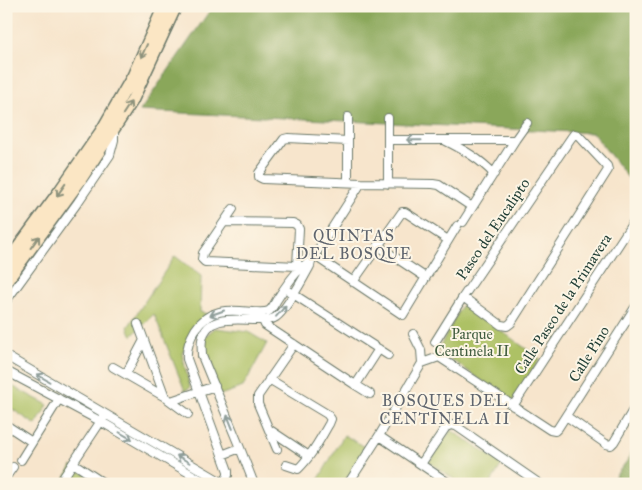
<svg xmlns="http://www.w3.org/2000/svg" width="642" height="490" viewBox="0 0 642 490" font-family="'IM FELL Great Primer',serif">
  <rect width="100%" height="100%" fill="#fcf5e5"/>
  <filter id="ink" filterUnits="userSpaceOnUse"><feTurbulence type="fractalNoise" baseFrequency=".02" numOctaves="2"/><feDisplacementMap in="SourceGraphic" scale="10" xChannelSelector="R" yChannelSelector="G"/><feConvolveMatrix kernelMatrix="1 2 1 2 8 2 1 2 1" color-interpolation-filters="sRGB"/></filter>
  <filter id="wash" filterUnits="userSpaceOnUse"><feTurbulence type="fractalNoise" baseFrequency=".0096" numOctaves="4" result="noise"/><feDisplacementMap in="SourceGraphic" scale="20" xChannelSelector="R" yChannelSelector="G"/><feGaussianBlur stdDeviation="1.12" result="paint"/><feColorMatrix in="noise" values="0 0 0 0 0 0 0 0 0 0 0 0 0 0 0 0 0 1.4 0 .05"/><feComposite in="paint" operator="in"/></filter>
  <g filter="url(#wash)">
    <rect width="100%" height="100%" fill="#f7e5cc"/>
    <!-- green -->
    <path fill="#adc165" stroke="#667f4c" d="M175 256 201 276 200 312 208 314 192 333 182 354 190 388 185 391 154 314 132 336 128 327Z
      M463 303 540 359 512 402 438 350Z
      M215 328 248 332 267 343 243 387 220 395 202 350 204 337Z
      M6 383 48 405 36 425 6 405Z
      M451 430 502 464 490 484H461L429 462Z
      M344 435 362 445 367 450 343 484H316Z
      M72 466 101 484H61Z"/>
    <!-- forest -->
    <path fill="#8aa75a" stroke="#547247" d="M213 6H636V188L593 133 140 111Z
      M636 442V484H609L627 461Z"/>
  </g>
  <g filter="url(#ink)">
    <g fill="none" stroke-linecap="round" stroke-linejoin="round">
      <defs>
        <path id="street" d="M348 117V182
          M388 118V184
          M388 140H515
          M348 141 288 138 284 139 259 173V177L263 179 361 183 433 184 439 185 472 207
          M446 141C464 150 480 159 494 174
          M233 209 203 253 202 259 205 262 297 266 304 272
          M225 222 293 223 297 225 299 229 297 266
          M463 222 515 140 527 123
          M378 246 425 277
          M315 256 403 315 457 226
          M353 282 402 212H405L448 240
          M290 292 388 355
          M6 301 78 202 110 155 114 140V129
          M262 318 265 325 354 384 357 383 379 349
          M138 324 165 397
          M413 334 421 350 422 363
          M435 342 463 297 571 138 574 134 578 135 607 166 608 170 511 323 507 326 501 325 463 297
          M6 356 225 484
          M439 357 550 430 555 431 558 428 636 306
          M422 363 439 357
          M113 367 165 397 188 414
          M6 371 100 421 208 484
          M126 374 144 340
          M269 379 327 414 331 419 329 424C320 439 311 457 298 469L286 465
          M354 384 370 394
          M171 401 215 386
          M513 406 636 218
          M566 416 606 444 611 445 614 442 636 405
          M6 425 32 442
          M270 430 309 456
          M379 436 450 484
          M277 449 258 404V396L294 344
          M222 455 240 448
          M21 460 59 399
          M73 463 105 484
          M421 464 446 427 451 425 456 426 540 484
          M6 477 13 467
          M224 483 228 475V471L187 359C186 348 189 340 195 330 210 307 230 310 253 312 258 312 264 313 269 311 273 308 275 302 278 298 285 287 299 266 311 261
          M59 484 103 418
          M254 484 240 448 202 356C202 351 201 345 202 340 206 314 238 320 257 320 264 320 270 321 276 317 287 309 303 279 310 266L311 261 361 183
          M348 484 379 436 422 363"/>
        <path id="secondary" d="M6 264 59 192 102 130 133 76 164 6
          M6 282 79 182 132 101 176 6"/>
      </defs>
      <!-- street casing -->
      <use href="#street" stroke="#6b7869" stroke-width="10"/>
      <!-- secondary casing -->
      <use href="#secondary" stroke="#6b7869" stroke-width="14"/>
      <!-- street -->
      <use href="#street" stroke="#fff" stroke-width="8"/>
      <!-- secondary -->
      <use href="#secondary" stroke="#fbe6c4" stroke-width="11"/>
    </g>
    <!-- one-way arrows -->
    <defs><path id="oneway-shaft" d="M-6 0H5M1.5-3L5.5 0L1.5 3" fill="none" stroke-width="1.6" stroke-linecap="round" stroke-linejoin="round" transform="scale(1.25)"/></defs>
    <g stroke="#8d927c">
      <use href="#oneway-shaft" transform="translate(144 51) rotate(114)"/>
      <use href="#oneway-shaft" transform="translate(127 108) rotate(-57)"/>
      <use href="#oneway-shaft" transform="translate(61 190) rotate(125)"/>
      <use href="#oneway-shaft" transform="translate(35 242) rotate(-54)"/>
    </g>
    <g stroke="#8f9e9a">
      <use href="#oneway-shaft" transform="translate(414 140) rotate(-179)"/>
      <use href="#oneway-shaft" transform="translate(281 311) rotate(-49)"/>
      <use href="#oneway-shaft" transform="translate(217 313) rotate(161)"/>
      <use href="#oneway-shaft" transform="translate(43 378) rotate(-150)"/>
      <use href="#oneway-shaft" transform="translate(230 422) rotate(-112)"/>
      <use href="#oneway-shaft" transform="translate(126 436) rotate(30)"/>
      <use href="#oneway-shaft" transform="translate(183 459) rotate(-150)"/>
    </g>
  </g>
  <g text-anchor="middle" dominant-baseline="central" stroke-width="4" stroke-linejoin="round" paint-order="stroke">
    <!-- street labels -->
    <g font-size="15" fill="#1f3d34" stroke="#fcf5e5">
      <text transform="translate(493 229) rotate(-56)">Paseo del Eucalipto</text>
      <text transform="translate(563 304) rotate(-57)">Calle Paseo de la Primavera</text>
      <text transform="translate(589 354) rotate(-58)">Calle Pino</text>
    </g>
    <!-- park labels -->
    <g font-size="15" fill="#425e40" stroke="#fcf5e5">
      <text x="472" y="334">Parque<tspan x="472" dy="17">Centinela II</tspan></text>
    </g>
    <!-- neighbourhood labels -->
    <g font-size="16" letter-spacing="1" fill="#5f656e" stroke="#fcf5e5">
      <text x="354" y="235">QUINTAS<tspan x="354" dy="18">DEL BOSQUE</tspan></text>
      <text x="445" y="400">BOSQUES DEL<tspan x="445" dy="18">CENTINELA II</tspan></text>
    </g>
  </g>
  <!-- margin -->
  <rect width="642" height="490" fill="none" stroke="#fcf5e5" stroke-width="25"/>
</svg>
